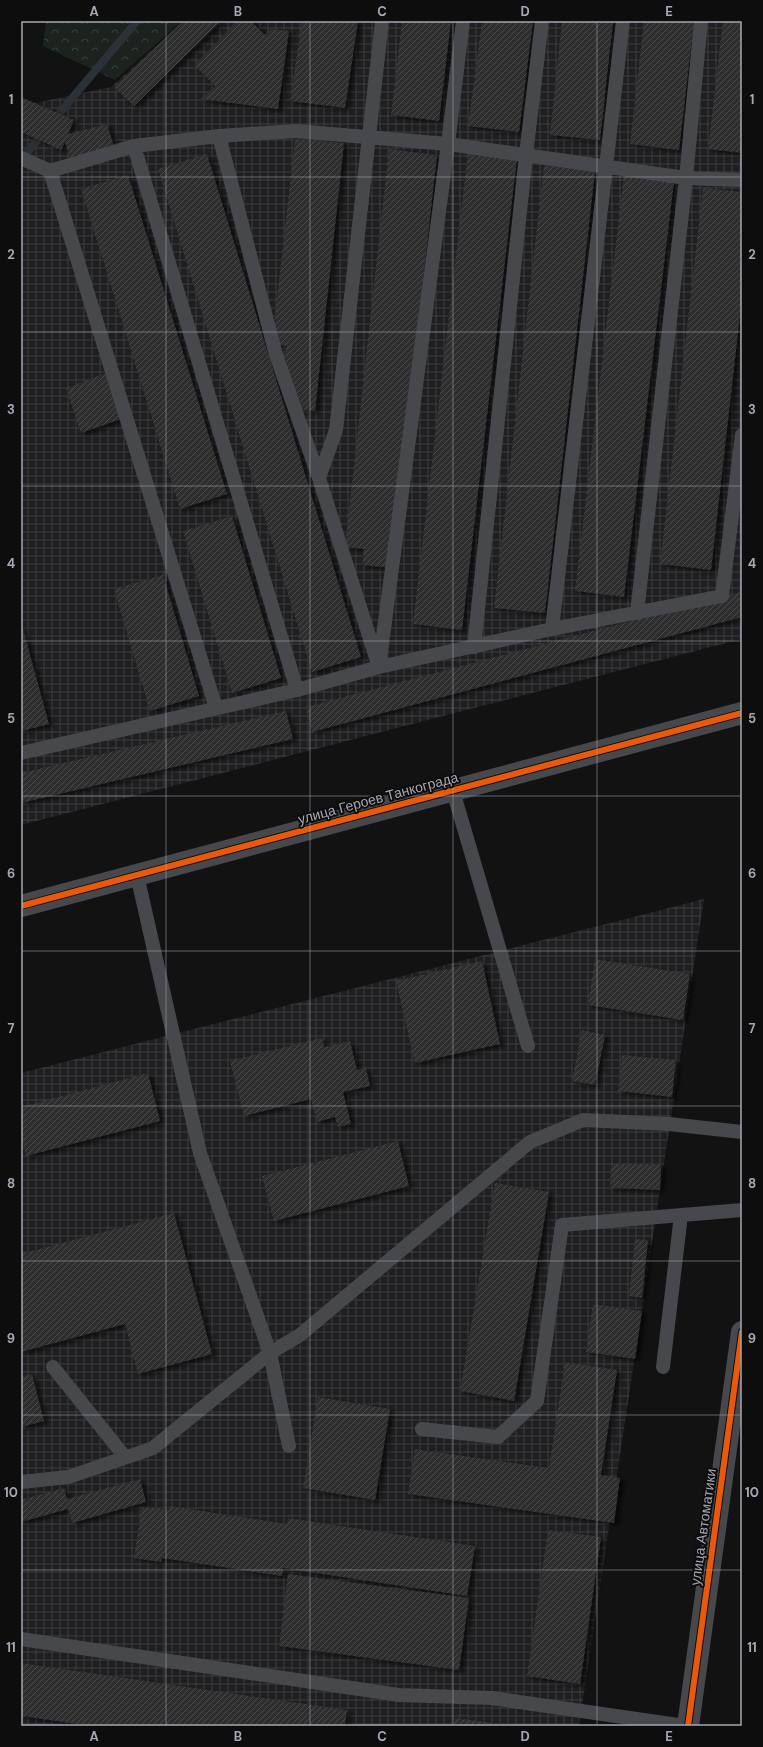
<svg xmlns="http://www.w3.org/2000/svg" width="763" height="1747" viewBox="0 0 763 1747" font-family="'DM Sans',sans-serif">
  <defs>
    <pattern id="industrial-grid" width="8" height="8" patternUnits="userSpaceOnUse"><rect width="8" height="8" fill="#1f1f21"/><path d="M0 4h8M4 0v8" fill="none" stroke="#3d3d3f"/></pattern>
    <pattern id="forest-crowns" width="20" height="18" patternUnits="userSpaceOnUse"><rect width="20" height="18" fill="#1c221d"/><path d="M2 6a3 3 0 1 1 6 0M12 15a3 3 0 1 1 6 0" fill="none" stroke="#3a3f3b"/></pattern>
    <pattern id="building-hatch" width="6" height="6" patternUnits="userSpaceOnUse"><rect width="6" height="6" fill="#2d2d2e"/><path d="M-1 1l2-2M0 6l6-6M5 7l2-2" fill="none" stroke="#48494a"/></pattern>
    <filter id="shadow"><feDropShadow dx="4.5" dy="2.5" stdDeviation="2" flood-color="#0009"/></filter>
  </defs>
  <rect width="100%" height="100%" fill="#121213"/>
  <!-- industrial -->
  <path fill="url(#industrial-grid)" d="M184 21H742V639L21 825V106L111 87Z
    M704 899 579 1726H21V1073Z"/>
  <!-- forest -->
  <path fill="url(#forest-crowns)" d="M46 21H182L115 80 43 46Z"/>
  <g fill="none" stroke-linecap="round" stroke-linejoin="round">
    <!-- stream -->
    <path stroke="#2b3136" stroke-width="8" d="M52 122 137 21
      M21 160 45 131"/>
  </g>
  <!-- building -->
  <path fill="url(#building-hatch)" filter="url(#shadow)" d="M183 21H221L134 106 114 87Z
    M237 21H251L265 35 271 29 289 31 278 109 201 99 215 86 194 65Z
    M302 21H358L345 108 290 101Z
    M402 21H451L439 121 391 115Z
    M482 21H533L519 132 468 126Z
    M562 21H613L600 140 550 135Z
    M644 21H694L679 150 630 144Z
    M723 21H742V153L708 149Z
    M21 97 74 120 68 134 107 124 114 146 70 158 65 142 61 150 21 132Z
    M295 139 344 143 315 411 302 410 284 366 286 346 272 344Z
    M389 149 437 155 391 568 362 565 364 549 345 547Z
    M468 152 517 158 462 630 413 624Z
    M207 154 361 657 312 672 158 169Z
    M544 165 595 171 545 613 494 608Z
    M128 175 227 494 180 509 81 189Z
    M624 175 674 181 624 597 575 591Z
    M703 188 742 192V297L711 570 660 564Z
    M109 372 124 418 81 433 66 388Z
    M232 516 281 678 232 693 183 531Z
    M163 575 199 696 150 711 114 589Z
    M741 587 742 617 312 732 306 707 740 592Z
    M21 622 49 724 21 731Z
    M286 711 293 739 21 803V773Z
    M595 959 690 974 683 1020 588 1005Z
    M482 961 500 1044 415 1063 396 981Z
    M582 1030 605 1035 595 1085 572 1081Z
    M322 1038 324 1047 350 1041 357 1070 366 1068 370 1086 343 1092 351 1124 338 1127 335 1117 317 1122 311 1099 244 1116 230 1061Z
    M622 1055 676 1060 672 1097 618 1091Z
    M148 1073 160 1121 26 1156 21 1135V1107Z
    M398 1141 409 1186 274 1221 262 1176Z
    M611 1163 661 1165 660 1190 610 1188Z
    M495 1183 549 1192 514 1401 460 1391Z
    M174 1213 212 1354 138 1374 125 1324 21 1352V1254Z
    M635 1239 648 1240 642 1298 629 1296Z
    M593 1304 642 1311 635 1359 586 1352Z
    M565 1362 617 1370 601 1475 620 1478 614 1523 408 1494 415 1449 549 1468Z
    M32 1374 44 1421 21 1427V1376Z
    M318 1397 390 1409 375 1500 303 1488Z
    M140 1479 146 1502 72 1523 68 1509 21 1522V1500L64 1488 67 1499Z
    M170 1506 287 1524 288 1518 475 1546 467 1596 283 1568 282 1576 162 1558 161 1562 134 1558 142 1507 169 1510Z
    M548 1530 601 1537 580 1684 527 1676Z
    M288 1574 469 1598 459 1670 279 1646Z
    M21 1663 347 1710 345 1726H92L21 1716Z
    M455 1718 508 1725V1726H454Z"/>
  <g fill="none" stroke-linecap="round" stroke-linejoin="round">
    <!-- service -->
    <path stroke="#47484b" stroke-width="14" d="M463 21 448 144 379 667 552 629 722 596 742 435
      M134 146 297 690
      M21 158 50 171 134 146 219 136 296 131 448 144 686 178 742 180
      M50 171 216 708
      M319 478 336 430 382 21
      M637 613 686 178 701 21
      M552 629 623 21
      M474 647 526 155 542 21
      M21 753 297 690 379 667 319 478 276 355 219 136
      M453 791 528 1046
      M137 875 200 1153 270 1353 289 1446
      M53 1367 125 1457
      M663 1367 681 1215
      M422 1429 498 1437 537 1401 562 1225 742 1210
      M21 1482 68 1477 153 1448 270 1353 300 1335 530 1142 583 1120 669 1124 742 1132
      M21 1639 399 1695 492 1698 685 1726"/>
    <!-- minor -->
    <path stroke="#47484b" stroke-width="22" d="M21 906 742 713
      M688 1726 742 1332"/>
    <defs>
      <path id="cycleway" d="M21 906 742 713
        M688 1726 742 1332"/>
    </defs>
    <!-- cycleway casing -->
    <use href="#cycleway" stroke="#0d0d0e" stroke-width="8"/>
    <!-- cycleway -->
    <use href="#cycleway" stroke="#e8590c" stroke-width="6"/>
  </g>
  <!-- grid -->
  <path fill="none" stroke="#a5a8b2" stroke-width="1" stroke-opacity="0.55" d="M166 21V1726M310 21V1726M453 21V1726M597 21V1726M21 177H742M21 332H742M21 486H742M21 641H742M21 796H742M21 951H742M21 1106H742M21 1261H742M21 1415H742M21 1570H742"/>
  <g text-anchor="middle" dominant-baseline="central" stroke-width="4" stroke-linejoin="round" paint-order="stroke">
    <!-- street labels -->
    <g font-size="14" fill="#a5a8b2" stroke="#0d0d0e">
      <text transform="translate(378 798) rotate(-15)">улица Героев Танкограда</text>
      <text transform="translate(703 1527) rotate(-82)">улица Автоматики</text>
    </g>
  </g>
  <!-- border -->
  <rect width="763" height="1747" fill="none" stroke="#0d0d0e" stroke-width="44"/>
  <rect x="22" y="22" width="719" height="1703" fill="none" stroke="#a5a8b2" stroke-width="1.5"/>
  <g font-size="13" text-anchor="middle" font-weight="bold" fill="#a5a8b2">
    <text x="94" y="16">A</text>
    <text x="238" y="16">B</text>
    <text x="382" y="16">C</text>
    <text x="525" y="16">D</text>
    <text x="669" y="16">E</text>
    <text x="11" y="104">1</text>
    <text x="752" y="104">1</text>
    <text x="11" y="259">2</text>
    <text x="752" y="259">2</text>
    <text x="11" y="414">3</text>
    <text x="752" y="414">3</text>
    <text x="11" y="568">4</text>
    <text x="752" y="568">4</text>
    <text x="11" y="723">5</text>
    <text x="752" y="723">5</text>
    <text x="11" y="878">6</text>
    <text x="752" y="878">6</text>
    <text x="11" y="1033">7</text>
    <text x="752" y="1033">7</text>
    <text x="11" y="1188">8</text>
    <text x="752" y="1188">8</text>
    <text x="11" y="1343">9</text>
    <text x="752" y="1343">9</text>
    <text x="11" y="1497">10</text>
    <text x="752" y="1497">10</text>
    <text x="11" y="1652">11</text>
    <text x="752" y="1652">11</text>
    <text x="94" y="1741">A</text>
    <text x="238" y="1741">B</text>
    <text x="382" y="1741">C</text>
    <text x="525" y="1741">D</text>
    <text x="669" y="1741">E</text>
  </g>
</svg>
